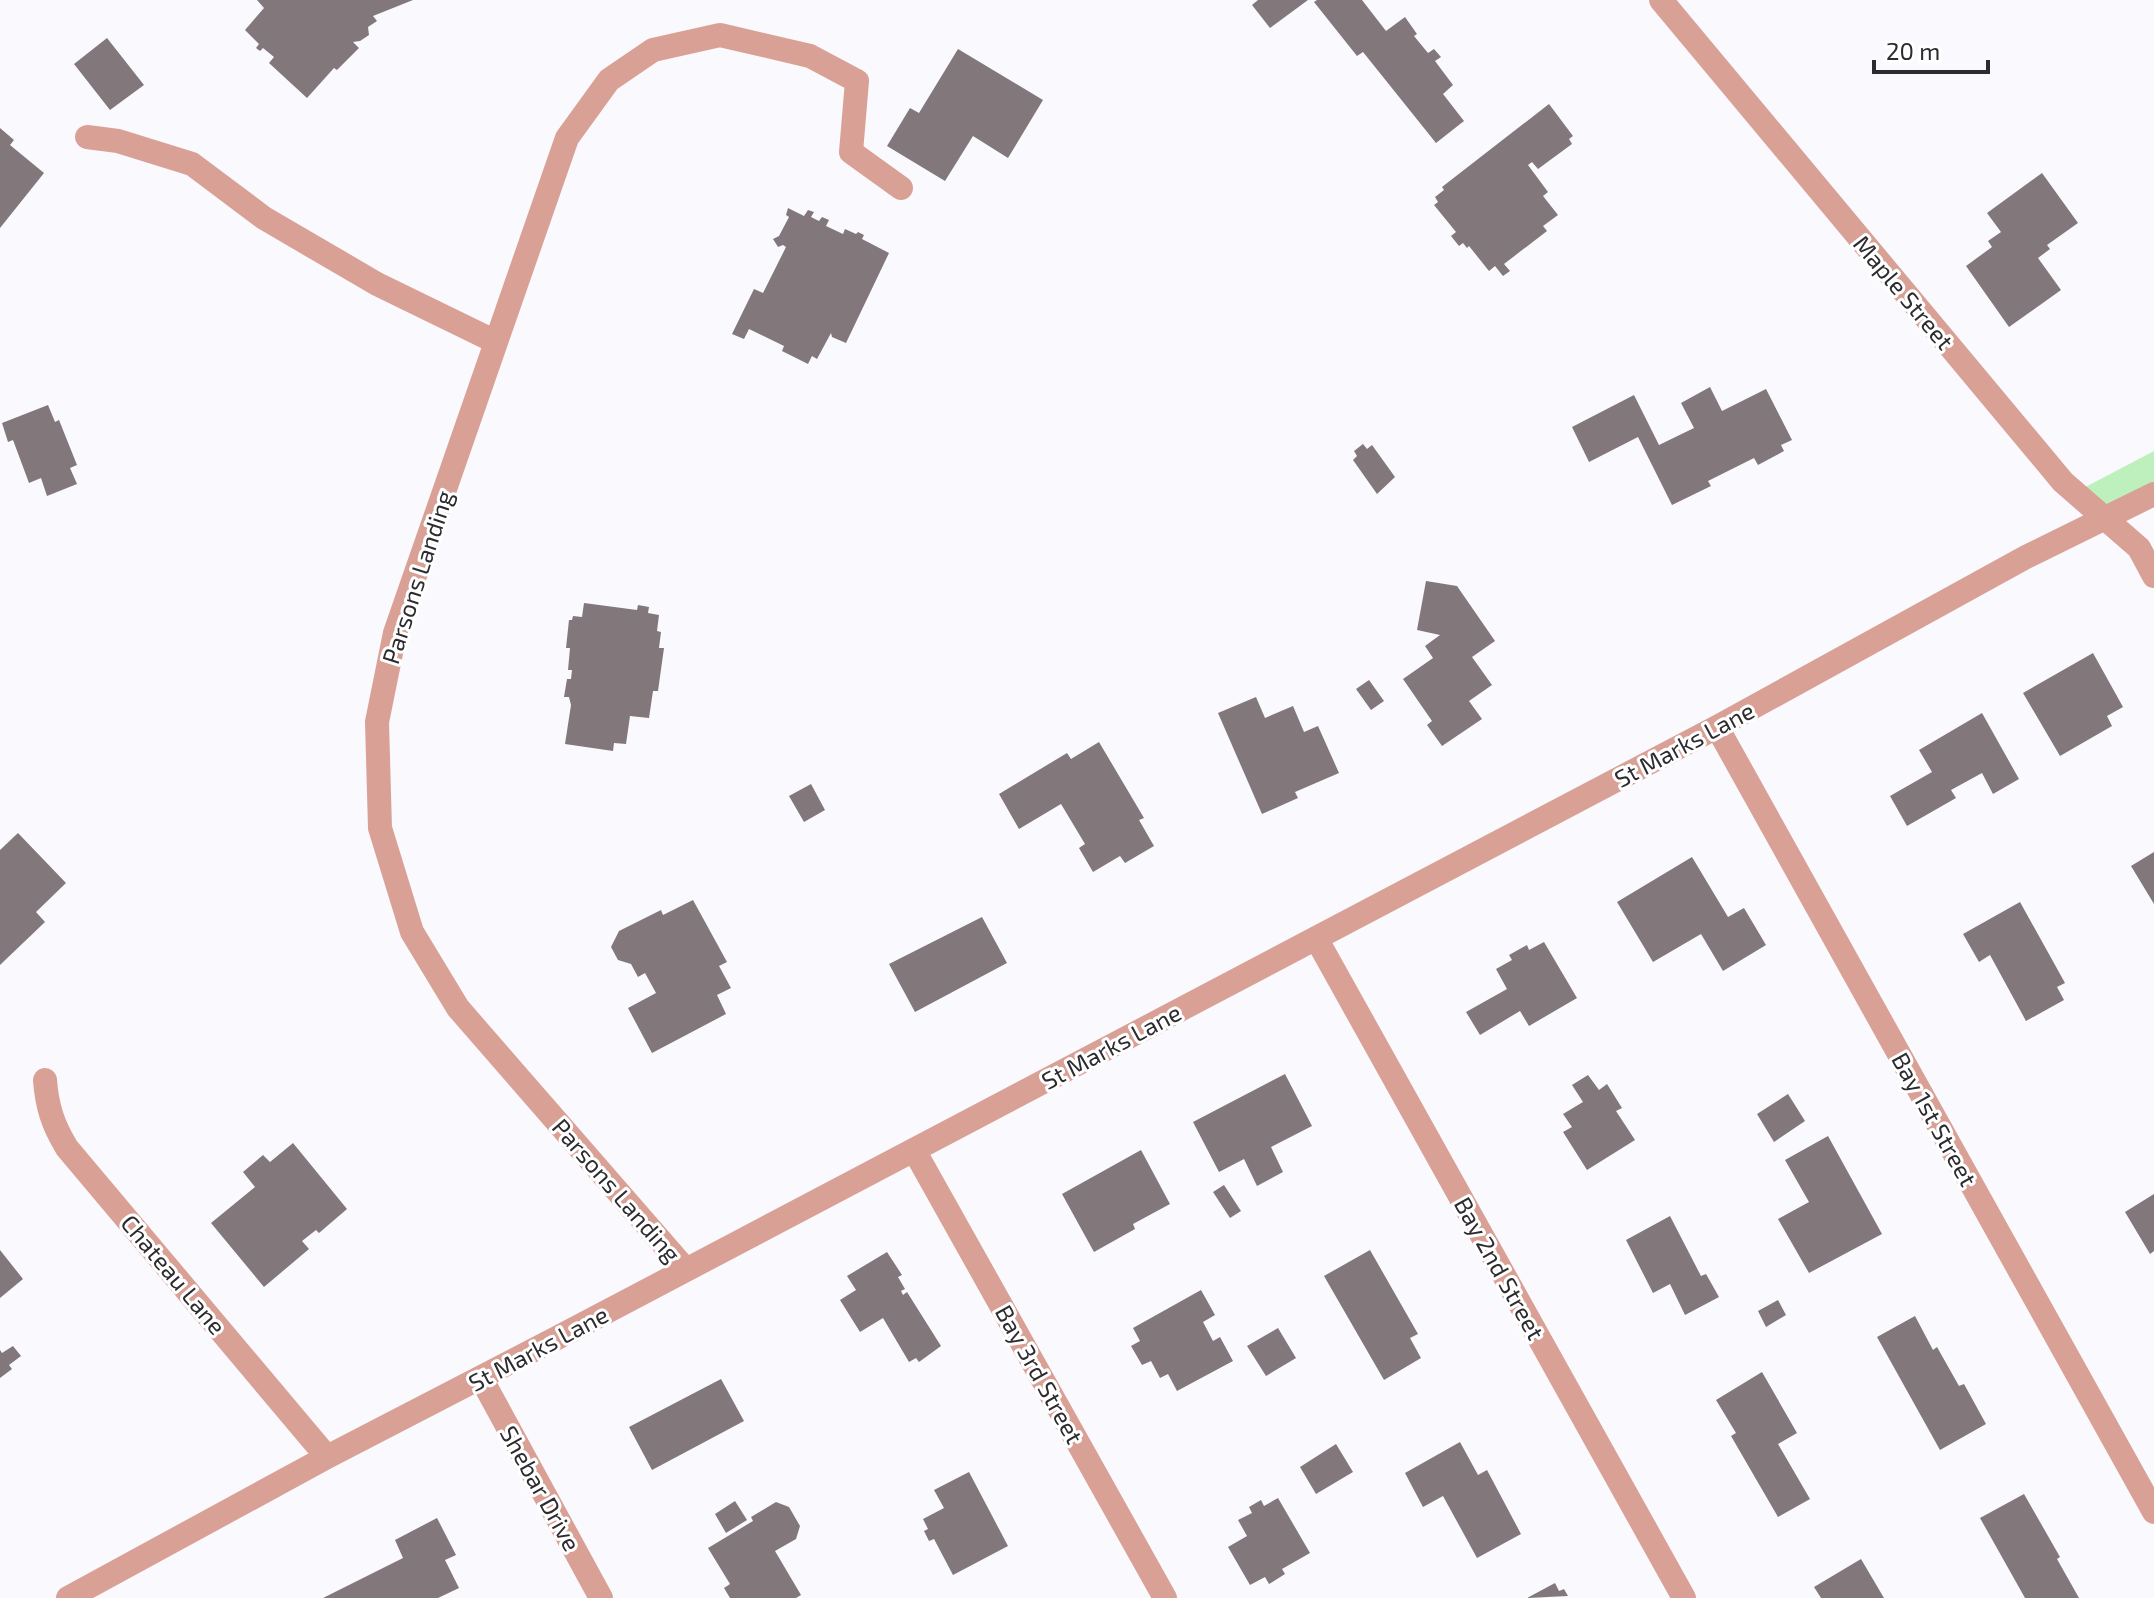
<svg xmlns="http://www.w3.org/2000/svg" width="2154" height="1598" viewBox="0 0 2154 1598" font-family="'Exo 2',sans-serif">
  <rect width="100%" height="100%" fill="#faf9fe"/>
  <!-- green -->
  <path fill="#bef0be" d="M2154 451V497L2125 513 2074 493Z"/>
  <!-- building -->
  <path fill="#82777a" d="M257 0H413L373 16 377 21 368 27 369 35 360 41 353 42 359 48 337 70 334 68 307 98 269 63 274 57 263 48 260 51 256 48 259 44 245 30 264 8Z
    M1258 0H1308L1270 28 1252 5Z
    M1317 0H1362L1386 31 1405 17 1417 34 1414 36 1428 53 1434 49 1441 57 1435 61 1453 85 1443 94 1464 121 1436 143 1363 52 1357 56 1314 2Z
    M107 38 144 85 110 110 74 64Z
    M958 49 1043 100 1008 158 973 136 945 181 887 146 910 108 919 113Z
    M1549 104 1573 136 1569 139 1572 144 1538 169 1532 162 1528 165 1548 192 1543 196 1558 215 1543 226 1547 231 1504 264 1510 271 1503 276 1495 266 1489 271 1469 246 1467 248 1463 243 1459 246 1451 236 1456 232 1434 205 1438 202 1435 197 1444 190 1442 187Z
    M0 128 14 140 10 145 44 173 0 228Z
    M2042 173 2078 223 2047 245 2050 249 2038 258 2061 290 2009 327 1966 266 1992 247 1988 241 2001 232 1987 213Z
    M788 208 804 216 808 210 814 212 811 217 819 221 822 217 829 220 826 226 843 234 845 229 856 234 858 232 864 235 862 239 889 253 846 343 832 337 831 333 817 359 812 356 808 364 782 351 784 346 749 329 744 339 732 334 754 289 763 293 786 247 783 245 778 247 773 239 779 236 789 217 786 215Z
    M1710 387 1722 411 1766 389 1792 440 1781 445 1784 451 1758 465 1754 458 1708 481 1711 486 1672 505 1638 437 1589 462 1572 427 1634 395 1659 445 1694 428 1681 403Z
    M48 405 55 422 59 420 77 465 70 468 77 484 47 496 41 478 29 483 13 440 8 442 2 423Z
    M1363 444 1367 449 1372 445 1395 477 1377 494 1353 460 1357 456 1354 451Z
    M1426 581 1457 586 1495 641 1472 657 1492 685 1469 701 1482 719 1442 746 1427 725 1432 721 1403 679 1433 658 1425 646 1440 635 1417 630Z
    M584 603 637 610 638 605 649 607 648 613 659 615 657 631 661 632 659 648H664L658 691H653L649 718 630 716 626 744 614 743 613 751 565 744 571 705 569 697H564L567 679H571L572 670H568L570 648H566L569 620H572L573 616 582 617Z
    M2093 653 2123 707 2107 716 2112 726 2060 756 2023 693Z
    M1369 680 1384 701 1371 710 1356 689Z
    M1256 697 1265 718 1293 706 1304 732 1318 726 1339 773 1295 792 1298 798 1262 814 1218 713Z
    M1982 713 2019 779 1993 794 1982 773 1951 790 1956 798 1907 826 1890 796 1932 772 1919 750Z
    M1099 742 1144 818 1139 820 1154 846 1125 863 1120 856 1093 872 1079 848 1085 844 1061 804 1019 829 999 794 1067 753 1071 759Z
    M811 784 825 810 804 822 789 796Z
    M18 833 66 883 36 912 45 922 0 965V850Z
    M2154 852V904L2131 866Z
    M1692 857 1728 917 1744 908 1766 945 1723 971 1701 934 1653 962 1617 902Z
    M693 900 727 962 719 966 731 988 717 995 726 1014 652 1053 628 1008 656 993 645 973 638 977 631 964 618 960 611 947 619 931 661 910 663 915Z
    M2020 902 2065 983 2057 987 2064 1000 2026 1021 1990 955 1979 962 1963 934Z
    M982 917 1007 963 915 1012 889 964Z
    M1544 942 1577 998 1529 1026 1520 1011 1480 1035 1466 1012 1507 989 1496 969 1512 960 1509 955 1527 945 1529 950Z
    M1285 1074 1312 1126 1271 1147 1283 1172 1257 1186 1244 1159 1219 1172 1193 1122Z
    M1588 1075 1599 1090 1607 1084 1622 1108 1616 1111 1635 1140 1587 1170 1563 1132 1572 1127 1563 1114 1583 1102 1572 1085Z
    M1788 1094 1805 1121 1774 1142 1757 1114Z
    M1828 1136 1882 1234 1809 1273 1778 1219 1809 1202 1785 1160Z
    M293 1143 347 1209 319 1233 316 1230 302 1241 309 1249 264 1287 211 1223 255 1187 243 1172 263 1155 270 1162Z
    M1141 1150 1170 1204 1133 1224 1135 1229 1094 1252 1062 1194Z
    M1224 1185 1241 1211 1230 1218 1213 1192Z
    M2154 1194V1251L2150 1254 2125 1212Z
    M1670 1216 1701 1276 1706 1274 1719 1297 1685 1315 1670 1284 1653 1293 1626 1240Z
    M0 1250 23 1279 0 1298Z
    M1370 1250 1418 1334 1410 1338 1421 1358 1384 1380 1324 1276Z
    M887 1252 902 1275 898 1277 905 1289 901 1291 903 1295 907 1292 941 1346 919 1362 916 1358 909 1362 883 1318 860 1332 840 1300 856 1290 847 1276Z
    M1201 1290 1215 1315 1203 1322 1213 1341 1220 1337 1233 1361 1177 1391 1168 1374 1160 1378 1151 1361 1142 1365 1131 1346 1140 1341 1133 1328Z
    M1778 1300 1786 1315 1766 1327 1758 1311Z
    M1915 1316 1933 1350 1937 1347 1959 1386 1964 1384 1986 1424 1940 1450 1877 1337Z
    M1278 1328 1296 1358 1266 1376 1247 1346Z
    M13 1346 21 1356 9 1365 12 1369 0 1378V1350L2 1353Z
    M1762 1372 1797 1433 1778 1444 1810 1499 1778 1517 1731 1436 1736 1433 1716 1400Z
    M721 1379 744 1421 652 1470 629 1427Z
    M1460 1442 1478 1475 1487 1470 1521 1534 1477 1558 1443 1496 1423 1507 1405 1473Z
    M1336 1444 1353 1472 1316 1494 1300 1467Z
    M969 1472 1008 1546 953 1575 934 1539 929 1541 924 1531 928 1529 923 1519 944 1508 934 1490Z
    M2024 1494 2060 1557 2057 1559 2079 1598H2025L1980 1518Z
    M1278 1498 1310 1553 1282 1569 1285 1574 1269 1584 1265 1577 1250 1585 1228 1547 1247 1536 1238 1520 1252 1513 1249 1507 1261 1500 1264 1506Z
    M735 1501 747 1520 726 1533 715 1514Z
    M776 1502 789 1507 800 1526 796 1539 775 1551 801 1595 796 1598H730L724 1588 730 1584 708 1548 753 1521 751 1517Z
    M437 1518 456 1555 445 1560 459 1588 438 1598H323L403 1558 395 1540Z
    M1861 1559 1884 1598H1821L1814 1587Z
    M1555 1583 1559 1591 1564 1589 1568 1596 1527 1598Z"/>
  <g fill="none" stroke-linecap="round" stroke-linejoin="round">
    <!-- minor -->
    <path stroke="#d9a196" stroke-width="24" d="M1661 0 2063 482 2139 548 2154 576
      M87 137 118 141 192 164 264 218 377 284 496 342
      M1717 727 2154 1512
      M1316 938 1684 1598
      M45 1080C47 1107 53 1125 67 1148L327 1457
      M914 1150 1165 1598
      M686 1270 458 1008 412 932 380 828 377 722 395 633 567 138 609 80 653 50 720 35 810 56 857 81 851 152 901 188
      M481 1378 601 1598
      M68 1598 327 1457 553 1340 1717 727 2026 557 2154 494"/>
  </g>
  <g text-anchor="middle" dominant-baseline="central" stroke-width="6" stroke-linejoin="round" paint-order="stroke">
    <!-- street labels -->
    <g font-size="24" fill="#2c2c30" stroke="#fff">
      <text transform="translate(1904 292) rotate(50)">Maple Street</text>
      <text transform="translate(417 577) rotate(-72)">Parsons Landing</text>
      <text transform="translate(1684 744) rotate(-28)">St Marks Lane</text>
      <text transform="translate(1111 1046) rotate(-28)">St Marks Lane</text>
      <text transform="translate(1935 1119) rotate(61)">Bay 1st Street</text>
      <text transform="translate(617 1190) rotate(49)">Parsons Landing</text>
      <text transform="translate(1500 1268) rotate(61)">Bay 2nd Street</text>
      <text transform="translate(174 1274) rotate(50)">Chateau Lane</text>
      <text transform="translate(538 1348) rotate(-28)">St Marks Lane</text>
      <text transform="translate(1040 1374) rotate(61)">Bay 3rd Street</text>
      <text transform="translate(541 1488) rotate(61)">Shebar Drive</text>
    </g>
  </g>
  <!-- scale -->
  <path d="M1874 60v12h114v-12" fill="none" stroke="#2c2c30" stroke-width="4"/>
  <text x="1886" y="60" font-size="24" fill="#2c2c30" stroke="#ffffff" stroke-width="6" paint-order="stroke">20 m</text>
</svg>
